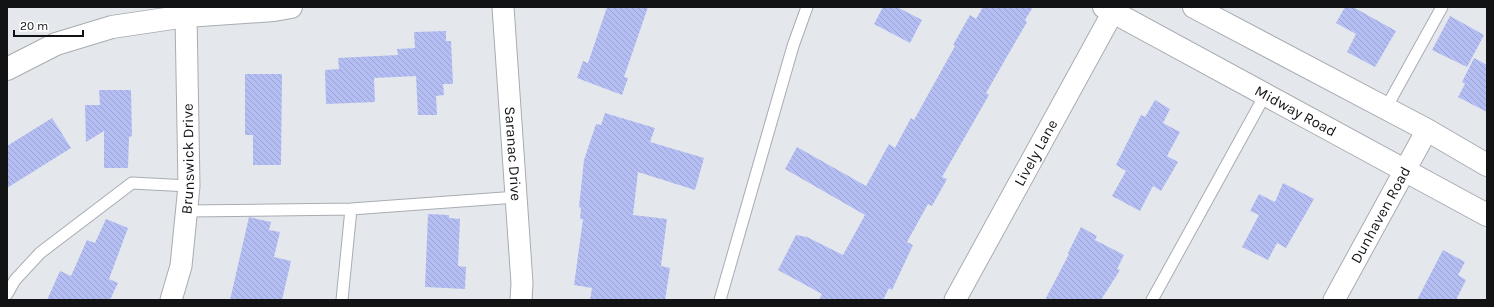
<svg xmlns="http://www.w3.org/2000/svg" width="1494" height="307" viewBox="0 0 1494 307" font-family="Karla,sans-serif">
  <defs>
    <pattern id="building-back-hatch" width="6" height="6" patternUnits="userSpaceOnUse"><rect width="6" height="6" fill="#b4bef3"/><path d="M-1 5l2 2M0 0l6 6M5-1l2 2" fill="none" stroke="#9aa2cf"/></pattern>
  </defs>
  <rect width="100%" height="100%" fill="#e4e8ed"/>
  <!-- building -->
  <path fill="url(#building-back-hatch)" d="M607 7H648L624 77 628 78 622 95 577 78 583 61 588 63Z
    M883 7H897L922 20 910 43 874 24Z
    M983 7H1033L1025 20 1027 22 986 93 989 95 942 177 947 179 932 206 928 204 907 242 913 245 892 290 889 288 883 300H819L822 294 778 270 796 235 807 237 843 255 865 215 785 169 797 147 866 186 889 144 895 148 911 118 914 120 955 46 953 45 970 15 976 19Z
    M1345 7H1353L1396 31 1375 67 1347 52 1356 34 1336 23Z
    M1450 16 1484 35 1467 67 1432 50Z
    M446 31V41H451L453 84H443L444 95 436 96 437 115H418L416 76 374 78 375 102 326 104 325 70 339 69 338 58 398 55 397 49 415 48 414 32Z
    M1474 58 1487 65V112L1458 97 1465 84 1462 82Z
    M245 74H282L281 165H253V135H245Z
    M99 90H131L132 136 129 137 128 168H104V131L86 142 85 105H100Z
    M1155 100 1170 109 1163 123 1180 132 1167 156 1178 162 1161 191 1153 186 1140 211 1112 196 1126 171 1116 165 1141 115 1145 117Z
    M605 113 655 128 650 142 704 158 695 190 638 172 633 215 667 219 661 266 670 268 665 300H590L592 288 574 285 583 219H580L581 208 579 207 584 160 596 124 601 125Z
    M52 118 71 148 7 188V146Z
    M1283 183 1314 199 1286 248 1277 243 1268 260 1242 247 1259 215 1250 211 1259 194 1275 202Z
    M428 214 449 215V218L460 219 458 266 466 267 465 289 425 287Z
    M249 217 271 222 269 230 280 232 274 257 291 261 282 300H230Z
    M106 219 128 228 109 279 118 283 110 300H47L60 271 71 276 87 240 95 243Z
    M1081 227 1097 236 1095 240 1124 255 1117 269 1120 270 1101 300H1045L1069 254 1068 253Z
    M1443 250 1465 262 1458 275 1466 280 1456 300H1417Z"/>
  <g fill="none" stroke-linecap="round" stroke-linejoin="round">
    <defs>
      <path id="service" d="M1386 108 1442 7
        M351 209 516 197
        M187 211 351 209 342 300
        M7 294 15 280 40 253 132 183 189 186
        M720 300 793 46 807 7
        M1152 300 1265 95"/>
      <g id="minor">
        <path id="s1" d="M503 7 522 283 521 300"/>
        <path id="s2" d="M171 300 181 266 189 186 186 16"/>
        <path id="s3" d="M955 300 1113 12 1118 7"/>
        <path id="s4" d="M1334 300 1427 130"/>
      </g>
      <path id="tertiary" d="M7 69 56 44 112 27 186 16 274 10 291 7"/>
      <g id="secondary">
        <path id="s5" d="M1104 7 1487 215"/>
        <path d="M1194 7 1427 130 1487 165"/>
      </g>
    </defs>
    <!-- service casing -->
    <use href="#service" stroke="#a8acb1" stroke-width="13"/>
    <!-- minor casing -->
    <use href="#minor" stroke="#a8acb1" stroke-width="23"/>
    <!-- tertiary casing -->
    <use href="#tertiary" stroke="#a8acb1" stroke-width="24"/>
    <!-- secondary casing -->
    <use href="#secondary" stroke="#a8acb1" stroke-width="24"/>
    <!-- service -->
    <use href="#service" stroke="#fff" stroke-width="11"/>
    <!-- minor -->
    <use href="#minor" stroke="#fff" stroke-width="21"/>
    <!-- tertiary -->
    <use href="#tertiary" stroke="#fff" stroke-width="22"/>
    <!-- secondary -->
    <use href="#secondary" stroke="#fff" stroke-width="22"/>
  </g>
  <g text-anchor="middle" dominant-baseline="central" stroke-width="3" stroke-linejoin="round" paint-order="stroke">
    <!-- street labels -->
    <g font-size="15" fill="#121315" stroke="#fff">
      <text stroke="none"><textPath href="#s5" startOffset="218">Midway Road</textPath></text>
      <text stroke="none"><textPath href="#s1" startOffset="147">Saranac Drive</textPath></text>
      <text stroke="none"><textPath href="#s3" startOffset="168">Lively Lane</textPath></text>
      <text stroke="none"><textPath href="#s2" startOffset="143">Brunswick Drive</textPath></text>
      <text stroke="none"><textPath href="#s4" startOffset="97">Dunhaven Road</textPath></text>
    </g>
  </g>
  <!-- border -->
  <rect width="1494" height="307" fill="none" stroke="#121315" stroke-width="16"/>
  <!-- scale -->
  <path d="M14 30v6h69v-6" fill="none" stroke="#121315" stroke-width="2"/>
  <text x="20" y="30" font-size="12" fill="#121315" stroke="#ffffff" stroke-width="3" paint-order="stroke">20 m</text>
</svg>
